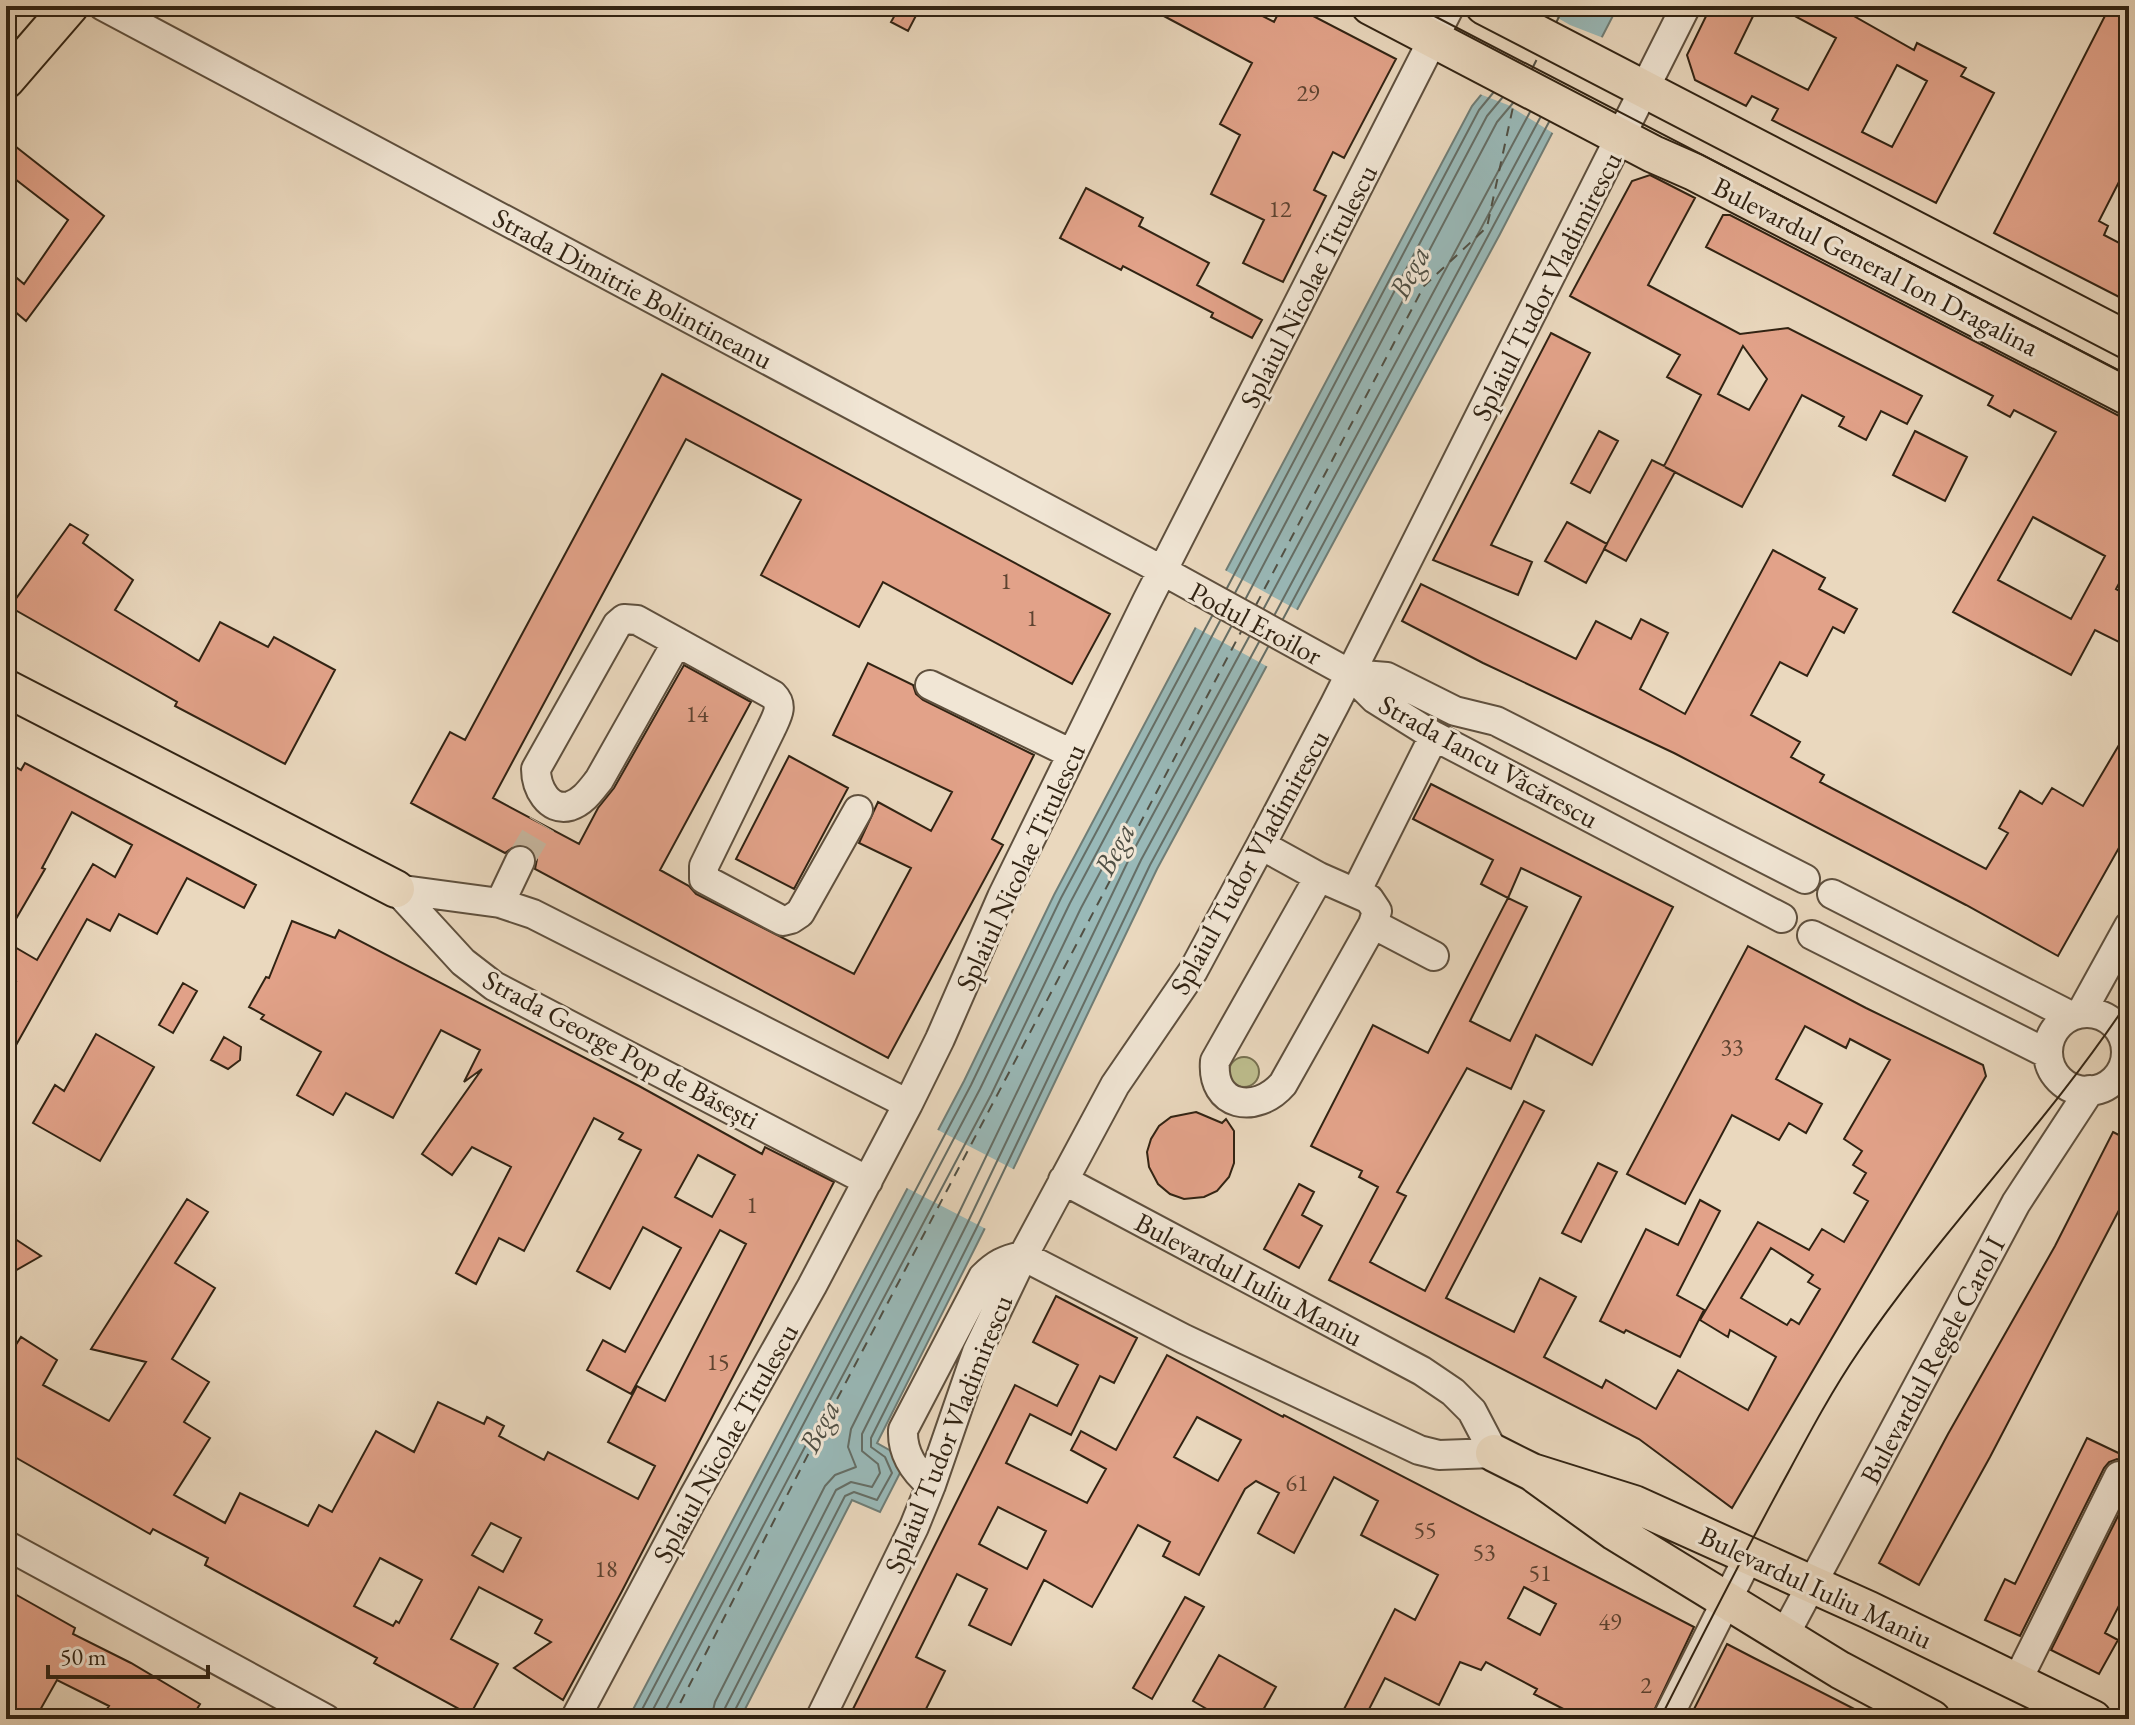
<svg xmlns="http://www.w3.org/2000/svg" width="2135" height="1725" viewBox="0 0 2135 1725" font-family="'EB Garamond',serif">
  <rect width="100%" height="100%" fill="#ead8be"/>
  <filter id="stains"><feTurbulence type="fractalNoise" baseFrequency=".0025" numOctaves="4"/><feColorMatrix values="0 0 0 0 .2 0 0 0 0 .09 0 0 0 0 .02 0 0 0 .5 -.17"/></filter>
  <radialGradient id="worn" r=".72"><stop offset=".6" stop-color="#630" stop-opacity="0"/><stop offset="1" stop-color="#630" stop-opacity=".3"/></radialGradient>
  <!-- green -->
  <path fill="#bdbd8d" stroke="#777050" stroke-width="2" d="M1229 1072a15 15 0 1 1 30 0a15 15 0 1 1-30 0Z"/>
  <!-- water -->
  <path fill="#99b9b8" stroke="#6f7d76" stroke-width="2" d="M1526 6H1618L1500 234 1157 869 983 1232 877 1443 891 1451 901 1471 880 1512 852 1500 740 1719H628L964 1081 1054 895 1472 106 1494 79Z"/>
  <!-- pier -->
  <path fill="#ead8be" d="M1522 6H1537L1570 25 1606 39 1556 135 1508 105 1477 93 1491 76Z
    M1223 569 1301 612 1270 668 1193 626Z
    M934 1128 1017 1171 988 1230 903 1186Z"/>
  <g fill="none" stroke-linecap="round" stroke-linejoin="round">
    <!-- shore -->
    <path stroke="#656e66" stroke-width="2" d="M1227 588 1479 110 1493 93
      M1235 593 1487 116 1502 98
      M1246 598 1497 122 1513 103
      M1264 608 1530 112
      M1275 614 1540 118
      M1283 619 1549 122
      M637 1719 971 1085 1061 898 1212 616
      M648 1719 980 1089 1070 903 1220 621
      M661 1719 991 1095 1081 908 1231 627
      M711 1719 715 1702 825 1486 835 1475 856 1467 848 1447 851 1429 956 1219 1131 855 1249 637
      M723 1719 725 1708 836 1490 851 1482 872 1487 880 1473 878 1464 862 1451V1434L967 1224 1141 860 1259 642
      M733 1719 734 1712 845 1496 854 1492 877 1500 892 1473 885 1457 871 1447V1438L976 1229 1150 865 1268 647"/>
    <!-- ferry -->
    <path stroke="#505045" stroke-width="2" stroke-dasharray="10 8" stroke-linecap="butt" d="M1556 23 1564 6
      M1532 69 1540 53
      M1256 605 1424 286 1487 227 1513 107 1516 100
      M672 1719 815 1441 1243 628"/>
  </g>
  <!-- building -->
  <path fill="#e2a289" stroke="#312313" stroke-width="2" fill-rule="evenodd" d="M900 6H921L908 31 891 22Z
    M1145 6H1243L1274 22 1282 6H1294L1396 59 1344 158 1333 152 1314 190 1326 196 1283 282 1243 263 1264 220 1211 194 1240 135 1220 124 1252 63Z
    M1711 6H1758L1735 53 1808 90 1836 38 1776 6H1836L1914 50 1917 43 1966 68 1961 76 1994 93 1936 203 1772 120 1778 109 1752 96 1746 106 1695 80 1687 55ZM1897 65 1927 81 1892 147 1862 132Z
    M2110 6H2129V180L2122 176 2099 221 2108 226 2104 235 2129 248V302L1994 233Z
    M6 139 104 216 26 321 6 304V269L24 284 68 220 6 172Z
    M1650 175 1695 198 1648 285 1740 334 1788 328 1922 396 1907 424 1881 411 1866 440 1839 426 1844 417 1802 395 1742 507 1665 467 1675 472 1626 561 1604 549 1652 460 1664 466 1701 395 1667 377 1680 355 1570 296 1632 181ZM1743 346 1767 379 1749 410 1718 394Z
    M1086 188 1143 218 1139 226 1209 263 1197 285 1262 320 1252 338 1211 317 1213 313 1123 266 1121 270 1060 238Z
    M1723 215H1730L2129 421V565L2116 589 2129 596V647L2095 630 2071 675 1953 612 2056 432 2014 410 2010 417 1988 405 1993 396 1706 247ZM2033 517 2105 556 2071 619 1998 580Z
    M1551 333 1590 353 1491 545 1532 562 1518 595 1433 560Z
    M662 374 1110 614 1072 684 883 582 859 627 761 575 801 500 686 439 493 798 579 844 598 808 614 788 684 665 751 702 660 870 689 886 696 894 854 974 911 868 859 843 878 802 931 831 952 792 833 735 868 663 913 685 916 694 923 700 1034 755 992 839 1003 845 888 1058 535 869 537 859 528 846 518 844 505 853 411 803 450 732 465 740Z
    M1599 431 1618 441 1590 493 1571 483Z
    M1915 431 1967 457 1945 501 1893 475Z
    M1567 522 1607 544 1586 583 1545 561Z
    M70 524 88 535 83 543 133 580 115 610 199 661 220 622 268 647 274 637 335 670 285 764 175 706 177 702 10 607Z
    M1773 550 1825 578 1819 589 1857 609 1844 633 1833 627 1807 676 1780 662 1751 715 1800 742 1791 757 1824 775 1820 782 1986 869 2008 833 1999 828 2020 791 2042 804 2052 788 2083 806 2129 728V830L2058 956 1966 905 1674 753 1483 663 1402 621 1421 584 1576 659 1596 621 1631 639 1641 619 1668 633 1640 689 1685 714Z
    M789 756 848 788 794 889 736 859Z
    M6 761 21 770 25 763 256 885 244 908 187 878 157 934 119 914 110 931 87 919 6 1063V999L16 982 6 977V942L37 960 93 864 115 877 132 845 72 812 42 868 45 869 6 936Z
    M1431 784 1673 907 1592 1065 1536 1035 1511 1089 1467 1068 1397 1192 1406 1196 1370 1262 1425 1291 1524 1101 1544 1111 1446 1298 1514 1332 1540 1278 1576 1297 1544 1357 1602 1388 1606 1380 1656 1409 1678 1370 1748 1410 1776 1357 1730 1330 1728 1337 1700 1320 1758 1222 1809 1250 1822 1229 1844 1242 1868 1201 1854 1193 1866 1173 1853 1165 1862 1151 1844 1139 1890 1060 1850 1039 1846 1048 1805 1026 1776 1079 1822 1104 1806 1133 1789 1123 1779 1140 1732 1115 1685 1204 1627 1174 1748 946 1866 1008 1983 1065 1986 1076 1732 1508 1639 1439 1329 1280 1378 1187 1359 1177 1362 1171 1311 1146 1373 1025 1428 1053 1508 898 1481 884 1493 860 1413 819ZM1521 868 1581 897 1510 1041 1470 1021 1527 907 1508 898ZM1771 1248 1813 1275 1808 1282 1820 1289 1799 1324 1791 1319 1787 1325 1741 1298Z
    M292 921 335 938 339 930 639 1086 762 1154 765 1147 834 1182 622 1591 563 1700 514 1668 551 1642 535 1633 542 1620 479 1587 451 1639 498 1664 470 1715 374 1663 377 1658 205 1565 208 1558 153 1529 150 1534 6 1452V1360L21 1337 57 1360 43 1385 109 1421 146 1362 91 1349 187 1199 208 1212 175 1263 215 1288 172 1359 209 1382 184 1422 210 1438 174 1495 225 1523 240 1493 308 1526 319 1505 332 1512 376 1431 414 1452 438 1402 484 1424 487 1417 504 1426 499 1436 544 1460 548 1452 638 1499 655 1466 608 1442 637 1386 665 1401 746 1244 720 1230 631 1394 587 1370 603 1340 625 1352 681 1248 643 1227 610 1289 577 1271 641 1150 619 1139 623 1133 594 1118 524 1251 499 1238 476 1284 456 1273 511 1167 472 1147 452 1175 422 1154 482 1069 464 1082 480 1050 441 1030 393 1118 346 1093 333 1115 297 1095 321 1052 261 1019 264 1015 249 1007 266 977 269 978ZM698 1155 735 1175 712 1217 675 1197ZM491 1523 521 1538 503 1572 472 1555ZM380 1558 422 1580 399 1623 396 1621 393 1626 354 1606Z
    M183 983 197 991 173 1033 159 1025Z
    M96 1034 154 1067 100 1161 33 1123 55 1085 64 1091Z
    M224 1037 241 1047 240 1060 228 1069 211 1060Z
    M1196 1112 1222 1123 1226 1119 1234 1131V1163L1229 1177 1217 1191 1204 1197 1184 1199 1170 1194 1158 1184 1149 1167 1147 1152 1151 1139 1159 1126 1171 1117Z
    M2113 1132 2129 1140V1191L1990 1457 1919 1585 1879 1563 1948 1434 2055 1246Z
    M1598 1163 1617 1172 1581 1242 1562 1233Z
    M1299 1184 1314 1192 1302 1215 1322 1226 1299 1268 1264 1249Z
    M1700 1200 1720 1211 1677 1295 1704 1310 1680 1357 1626 1330 1624 1333 1600 1321 1646 1229 1678 1245Z
    M6 1233 41 1256 6 1276Z
    M1056 1296 1137 1338 1114 1383 1100 1376 1071 1435 1030 1414 1006 1463 1087 1503 1106 1469 1071 1450 1081 1431 1116 1450 1167 1355 1283 1417 1284 1415 1694 1627 1650 1719H1583L1534 1694 1537 1689 1486 1662 1481 1670 1460 1662 1439 1705 1385 1678 1364 1719H1339L1395 1609 1415 1620 1438 1575 1361 1535 1378 1501 1334 1477 1294 1553 1258 1533 1279 1493 1256 1481 1245 1489 1199 1575 1163 1556 1170 1542 1138 1525 1092 1607 1044 1580 1011 1645 969 1625 987 1589 957 1574 916 1657 945 1671 921 1719H848L1015 1385 1057 1406 1078 1365 1033 1342ZM1197 1417 1241 1440 1218 1481 1174 1457ZM998 1507 1046 1531 1027 1569 979 1544ZM1524 1587 1556 1604 1540 1635 1508 1618Z
    M2087 1438 2129 1458V1463L2117 1459 2109 1462 2104 1468 2020 1636 1985 1620 2005 1579 2015 1584Z
    M2129 1494V1586L2105 1633 2118 1640 2099 1674 2051 1650Z
    M6 1589 75 1628 73 1634 131 1663 200 1704 191 1719H100L109 1706 57 1680 35 1719H6V1681L14 1667 6 1662Z
    M1185 1597 1204 1607 1152 1699 1133 1688Z
    M1727 1644 1754 1658 1874 1719H1689Z
    M1219 1655 1276 1687 1258 1719H1224L1193 1701Z"/>
  <g fill="none" stroke-linecap="round" stroke-linejoin="round">
    <!-- minor-tunnel -->
    <path stroke="#c5b49c" stroke-width="28" stroke-dasharray="28 14" stroke-linecap="butt" d="M520 861 542 824"/>
    <defs>
      <path id="minor" d="M103 6 1145 561 1350 674 1375 699 1434 736 1782 918
        M677 642 599 780C591 790 583 802 570 806 548 812 536 787 536 769L617 625 624 619 637 620 773 695C784 706 777 716 771 729L704 866V879L783 921 791 919 800 913 858 810
        M1350 674 1387 677 1455 711 1496 721 1805 879
        M930 685 1072 754
        M1261 845 1319 877 1369 899 1377 911 1373 924 1283 1084C1256 1115 1211 1107 1215 1061L1319 877
        M396 889 463 962 494 986 868 1181
        M396 889 500 903 533 914 908 1104
        M1356 892 1434 736
        M1832 894 2071 1016
        M500 903 520 861
        M1373 924 1434 956
        M1812 935 2048 1054
        M2081 1013 2129 926
        M2048 1052a39 39 0 1 1 78 0a39 39 0 1 1-78 0Z
        M931 1485C914 1471 902 1453 903 1430L983 1277C995 1265 1005 1259 1023 1256L1184 1339 1419 1450 1439 1455 1494 1453 1472 1411 1453 1392 1422 1371 1063 1180
        M6 1545 326 1719
        M1784 1636 2016 1203 2090 1090
        M2017 1681 2119 1476
        M575 1719 694 1496 812 1286 908 1104 940 1039 1002 897 1147 601 1450 6
        M820 1719 914 1527 931 1485 977 1352 1023 1256 1115 1085 1193 971 1261 845 1335 704 1686 6
        M1667 1719 1749 1556"/>
      <path id="major" d="M1370 6 1653 154 1694 172 2129 397
        M1484 6 2129 341
        M6 80 70 6
        M6 688 396 889
        M1494 1453 1532 1472 1615 1532 1840 1670 1932 1719
        M1532 1472 1634 1504 1869 1610 2093 1719"/>
    </defs>
    <!-- minor casing -->
    <use href="#minor" stroke="#5f503e" stroke-width="32"/>
    <!-- major casing -->
    <use href="#major" stroke="#312313" stroke-width="40"/>
    <!-- minor -->
    <use href="#minor" stroke="#f1e6d5" stroke-width="28"/>
    <!-- major -->
    <use href="#major" stroke="#ead8be" stroke-width="36"/>
    <!-- tram -->
    <path stroke="#312313" stroke-width="2" d="M1415 6 2129 376
      M1660 1719C1702 1636 1744 1553 1789 1471 1811 1430 1833 1389 1859 1351 1942 1229 2048 1123 2129 1000"/>
  </g>
  <g text-anchor="middle" dominant-baseline="central" stroke-width="6" stroke-linejoin="round" paint-order="stroke">
    <!-- number labels -->
    <g font-size="24" fill="#5d4330">
      <text x="1308" y="92">29</text>
      <text x="1280" y="208">12</text>
      <text x="1006" y="580">1</text>
      <text x="1032" y="617">1</text>
      <text x="697" y="713">14</text>
      <text x="1732" y="1046">33</text>
      <text x="752" y="1204">1</text>
      <text x="718" y="1361">15</text>
      <text x="1297" y="1482">61</text>
      <text x="1425" y="1529">55</text>
      <text x="1484" y="1551">53</text>
      <text x="606" y="1568">18</text>
      <text x="1540" y="1572">51</text>
      <text x="1610" y="1621">49</text>
      <text x="1646" y="1684">2</text>
    </g>
    <!-- street labels -->
    <g font-size="28" fill="#312313" stroke="#f1e6d5">
      <text transform="translate(1876 266) rotate(27)">Bulevardul General Ion Dragalina</text>
      <text transform="translate(1308 286) rotate(-63)">Splaiul Nicolae Titulescu</text>
      <text transform="translate(1546 286) rotate(-63)">Splaiul Tudor Vladimirescu</text>
      <text transform="translate(633 288) rotate(28)">Strada Dimitrie Bolintineanu</text>
      <text transform="translate(1256 623) rotate(28)">Podul Eroilor</text>
      <text transform="translate(1489 761) rotate(29)">Strada Iancu Văcărescu</text>
      <text transform="translate(1249 862) rotate(-61)">Splaiul Tudor Vladimirescu</text>
      <text transform="translate(1020 867) rotate(-65)">Splaiul Nicolae Titulescu</text>
      <text transform="translate(621 1049) rotate(28)">Strada George Pop de Băsești</text>
      <text transform="translate(1249 1279) rotate(28)">Bulevardul Iuliu Maniu</text>
      <text transform="translate(1932 1360) rotate(-62)">Bulevardul Regele Carol I</text>
      <text transform="translate(948 1434) rotate(-68)">Splaiul Tudor Vladimirescu</text>
      <text transform="translate(725 1443) rotate(-61)">Splaiul Nicolae Titulescu</text>
      <text transform="translate(1816 1587) rotate(25)">Bulevardul Iuliu Maniu</text>
    </g>
    <!-- water labels -->
    <g font-size="30" font-style="italic" fill="#505045" stroke="#f1e6d5">
      <text transform="translate(1409 272) rotate(-63)">Bega</text>
      <text transform="translate(1114 849) rotate(-63)">Bega</text>
      <text transform="translate(819 1426) rotate(-63)">Bega</text>
    </g>
  </g>
  <!-- margin -->
  <rect width="2135" height="1725" fill="none" stroke="#ead8be" stroke-width="32"/>
  <rect x="8" y="8" width="2119" height="1709" fill="none" stroke="#312313" stroke-width="4"/>
  <rect x="16" y="16" width="2103" height="1693" fill="none" stroke="#312313" stroke-width="2"/>
  <!-- scale -->
  <path d="M48 1665v12h160v-12" fill="none" stroke="#312313" stroke-width="4"/>
  <text x="60" y="1665" font-size="24" fill="#312313" stroke="#f1e6d5" stroke-width="6" paint-order="stroke">50 m</text>
  <rect width="100%" height="100%" filter="url(#stains)"/>
  <rect width="100%" height="100%" fill="url(#worn)"/>
</svg>
